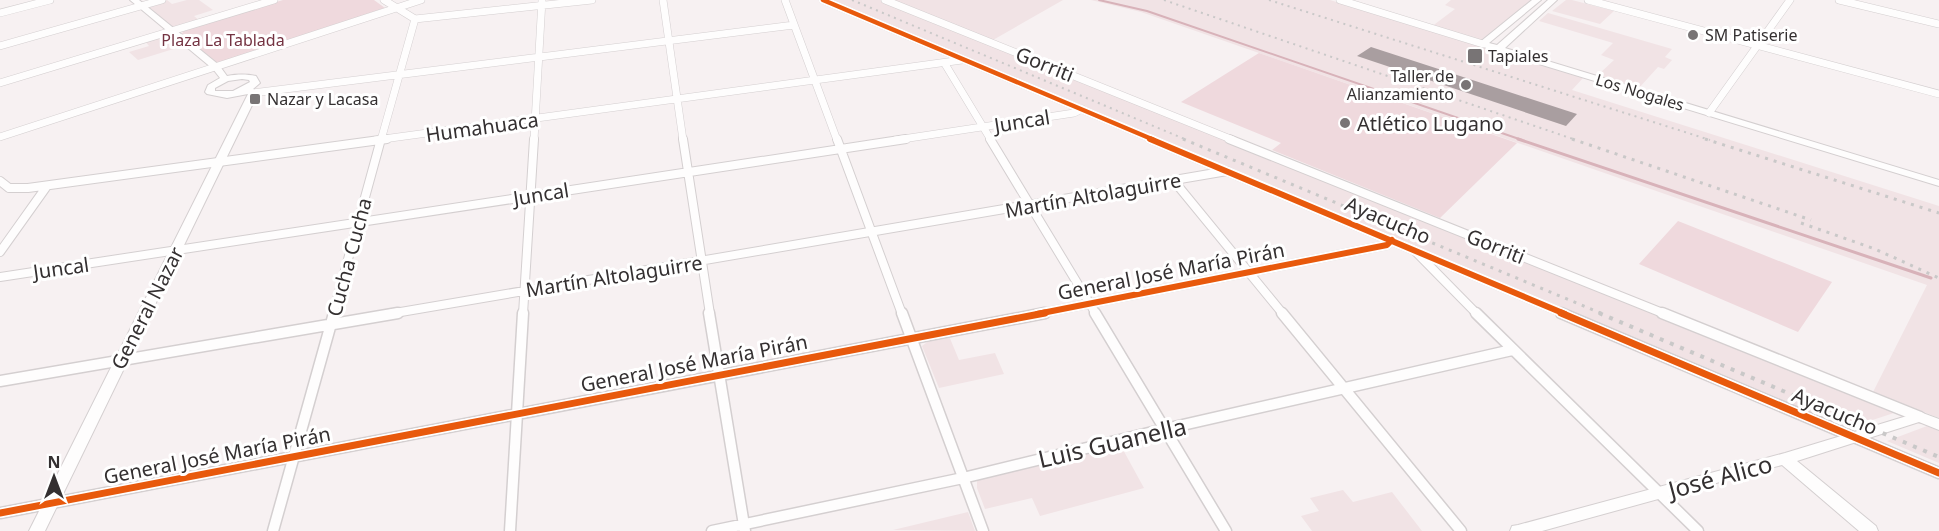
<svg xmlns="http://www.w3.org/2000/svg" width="1939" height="531" viewBox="0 0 1939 531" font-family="'Noto Sans',sans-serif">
  <rect width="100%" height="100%" fill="#f7f1f2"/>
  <!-- built -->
  <path fill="#f1e3e5" d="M167 0 172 4 187 0H199L213 10 194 16 200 21 173 28 149 7Z
    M832 0H880L1897 412 1848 428Z
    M893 0H1063L993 40Z
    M1091 0H1330L1583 78 1572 90 1939 206V418L1873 392 1927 285 1141 12Z
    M1451 0H1532L1482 41 1431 27 1455 9 1445 5Z
    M1566 0H1572L1614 11 1600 24 1552 11Z
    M1548 13 1672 49 1665 57 1672 60 1664 69 1658 67 1639 88 1598 75 1614 60 1601 55 1613 43 1539 21Z
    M167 35 183 46 138 60 129 52 149 46 145 41Z
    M949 336 959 360 995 353 1004 374 939 388 922 346 930 340Z
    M1927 426 1939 431V463L1887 441Z
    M1121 446 1144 488 1040 516 1032 498 985 509 977 488V481L981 478Z
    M1343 490 1353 502 1392 492 1422 531H1312L1301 516 1319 511 1310 498Z
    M968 512 975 531 893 530Z"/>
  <!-- green -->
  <path fill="#efd9dd" d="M283 0H374L385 8 218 63 214 62 181 34 186 29Z
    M1259 53 1517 143 1440 218 1272 150 1281 143 1181 102Z
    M1678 221 1832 282 1798 332 1639 264Z"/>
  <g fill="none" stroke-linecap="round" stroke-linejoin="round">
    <!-- stream-far1 -->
    <path stroke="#d8b2b9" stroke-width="2" d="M1099 0 1147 11 1522 140"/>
    <!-- stream -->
    <path stroke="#d8b2b9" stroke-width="3" d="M1518 139 1931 278"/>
  </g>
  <!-- building -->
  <path fill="#a99ea0" d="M1371 47 1577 114 1566 126 1357 56Z"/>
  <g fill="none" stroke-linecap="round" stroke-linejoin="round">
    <defs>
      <path id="minor-far2" d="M384 0 415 19
        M663 0 683 140
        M785 0 837 140
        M823 0 1154 140
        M885 0 1233 140
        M1340 0 1483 44
        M1588 0 1939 94
        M1839 0 1939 24
        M0 13 50 0
        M415 19 592 0
        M0 46 162 0
        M945 64 991 140
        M0 83 274 0
        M253 93 794 25
        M1709 113 1790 0
        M0 137 421 0
        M376 140 962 60
        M381 140 415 19
        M534 140 542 0
        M896 140 1074 113 1082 109"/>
      <path id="minor-far1" d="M683 139 710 314
        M837 139 902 314
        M990 139 1096 314
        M1150 139 1565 314
        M1229 139 1665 314
        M0 181 9 188H28L387 139
        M1174 181 1283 314
        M1414 250 1477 314
        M0 252 47 186
        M0 277 906 139
        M333 314 381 139
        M389 314 1227 171
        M523 314 534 139
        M1037 314 1387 245 1392 240"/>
      <path id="minor" d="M709 313 745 531
        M902 313 983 531
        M1095 313 1226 531
        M1282 313 1461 531
        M1476 313 1698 531
        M1561 313 1939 473
        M1662 313 1920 417
        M0 381 398 313
        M0 513 1045 313
        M273 531 334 313
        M510 531 523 313
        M712 531 963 478 1165 429 1512 350"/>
      <path id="tertiary" d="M130 0H139L219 65 227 76C238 74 246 74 256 76L260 83 253 89 258 93 45 531H29L248 94 227 98 207 94 205 92 208 85 220 78 213 69ZM242 79 249 80 250 82 233 91H215V88L228 81Z
        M1532 0H1541L1489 43 1497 45 1548 0H1557L1505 48 1939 180V186L1480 46V42Z
        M1920 412 1939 419V430L1919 422 1797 461 1876 526 1878 531H1859L1782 465 1542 531H1510L1512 526 1518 525 1785 453Z"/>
    </defs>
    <!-- minor-far2 casing -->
    <use href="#minor-far2" stroke="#d4cfd0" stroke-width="8"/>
    <!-- minor-far1 casing -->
    <use href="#minor-far1" stroke="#d4cfd0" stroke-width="10"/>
    <!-- minor casing -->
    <use href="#minor" stroke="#d4cfd0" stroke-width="13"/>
    <!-- tertiary casing -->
    <use href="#tertiary" stroke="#d4cfd0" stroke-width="2"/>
    <!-- minor-far2 -->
    <use href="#minor-far2" stroke="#fefdfd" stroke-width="7"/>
    <!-- minor-far1 -->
    <use href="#minor-far1" stroke="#fefdfd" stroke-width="8"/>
    <!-- minor -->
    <use href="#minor" stroke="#fefdfd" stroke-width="10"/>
    <!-- tertiary -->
    <use href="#tertiary" fill="#fefdfd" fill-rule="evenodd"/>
    <!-- rail-far2 -->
    <path stroke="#c9c8c8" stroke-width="2" stroke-dasharray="2 4.5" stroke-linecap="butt" d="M852 0 1187 140
      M1164 0 1576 140
      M1269 0 1710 140"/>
    <!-- rail-far1 -->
    <path stroke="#c9c8c8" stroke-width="3" stroke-dasharray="3 6" stroke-linecap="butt" d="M1183 139 1603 314
      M1572 139 1811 220
      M1705 139 1939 213
      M1801 223 1875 249 1939 278"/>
    <!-- rail -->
    <path stroke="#c9c8c8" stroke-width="4" stroke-dasharray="4 7" stroke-linecap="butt" d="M1599 313 1939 457"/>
    <defs>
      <path id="cycleway-far2" d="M823 0 1154 140"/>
      <path id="cycleway-far1" d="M1150 139 1565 314
        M1037 314 1387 245 1392 240"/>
      <path id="cycleway" d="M1561 313 1939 473
        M0 513 1045 313"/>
    </defs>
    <!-- cycleway-far2 casing -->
    <use href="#cycleway-far2" stroke="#fff" stroke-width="8"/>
    <!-- cycleway-far1 casing -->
    <use href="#cycleway-far1" stroke="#fff" stroke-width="10"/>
    <!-- cycleway casing -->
    <use href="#cycleway" stroke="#fff" stroke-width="10"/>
    <!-- cycleway-far2 -->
    <use href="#cycleway-far2" stroke="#e8590c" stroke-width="4.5"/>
    <!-- cycleway-far1 -->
    <use href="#cycleway-far1" stroke="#e8590c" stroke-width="6"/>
    <!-- cycleway -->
    <use href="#cycleway" stroke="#e8590c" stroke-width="7"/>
  </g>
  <!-- markers -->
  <g fill="#787475" stroke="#fff" stroke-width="2">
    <circle cx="1693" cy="35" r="6"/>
    <rect x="1467" y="48" width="16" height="16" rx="3"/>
    <circle cx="1466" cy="85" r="6"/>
    <rect x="249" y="93" width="12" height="12" rx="3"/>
    <circle cx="1345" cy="123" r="6"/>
  </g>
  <g text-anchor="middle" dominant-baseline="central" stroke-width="6" stroke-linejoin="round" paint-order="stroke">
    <!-- far-poi labels -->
    <g font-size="16" fill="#343031" stroke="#fff" text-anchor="start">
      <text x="1705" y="35">SM Patiserie</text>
      <text x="1488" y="56">Tapiales</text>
      <text x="1454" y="76" text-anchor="end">Taller de<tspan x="1454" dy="18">Alianzamiento</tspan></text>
      <text x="267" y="99">Nazar y Lacasa</text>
    </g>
    <!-- far-park labels -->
    <g font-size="16" fill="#743342" stroke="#fff">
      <text x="223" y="40">Plaza La Tablada</text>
    </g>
    <!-- far-street labels -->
    <g font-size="16" fill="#343031" stroke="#fff">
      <text transform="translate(1640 92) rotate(17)">Los Nogales</text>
    </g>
    <!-- street labels -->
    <g font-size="20" fill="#343031" stroke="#fff">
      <text transform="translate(1045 64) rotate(22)">Gorriti</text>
      <text transform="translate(1022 121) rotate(-9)">Juncal</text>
      <text transform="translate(482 127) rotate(-8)">Humahuaca</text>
      <text transform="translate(541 194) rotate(-9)">Juncal</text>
      <text transform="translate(1093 195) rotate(-10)">Martín Altolaguirre</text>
      <text transform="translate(1388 220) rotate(23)">Ayacucho</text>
      <text transform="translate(1496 246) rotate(22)">Gorriti</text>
      <text transform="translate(349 257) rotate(-75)">Cucha Cucha</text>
      <text transform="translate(61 268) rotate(-8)">Juncal</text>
      <text transform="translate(1171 271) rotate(-11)">General José María Pirán</text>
      <text transform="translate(614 276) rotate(-9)">Martín Altolaguirre</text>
      <text transform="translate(147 308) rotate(-63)">General Nazar</text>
      <text transform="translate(694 363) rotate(-11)">General José María Pirán</text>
      <text transform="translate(1835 411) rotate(23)">Ayacucho</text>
      <text transform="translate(217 455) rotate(-11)">General José María Pirán</text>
    </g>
    <!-- poi labels -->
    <g font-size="20" fill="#343031" stroke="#fff" text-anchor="start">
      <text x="1357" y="123">Atlético Lugano</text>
    </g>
    <!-- near-street labels -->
    <g font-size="24" fill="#343031" stroke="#fff">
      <text transform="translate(1112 442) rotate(-13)">Luis Guanella</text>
      <text transform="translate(1720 476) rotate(-15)">José Alico</text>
    </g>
  </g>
  <!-- north arrow -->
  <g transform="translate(54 477)" stroke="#ffffff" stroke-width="4.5" paint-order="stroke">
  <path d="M0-4.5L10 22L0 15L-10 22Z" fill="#343031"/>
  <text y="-9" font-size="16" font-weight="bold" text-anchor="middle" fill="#343031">N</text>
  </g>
</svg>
